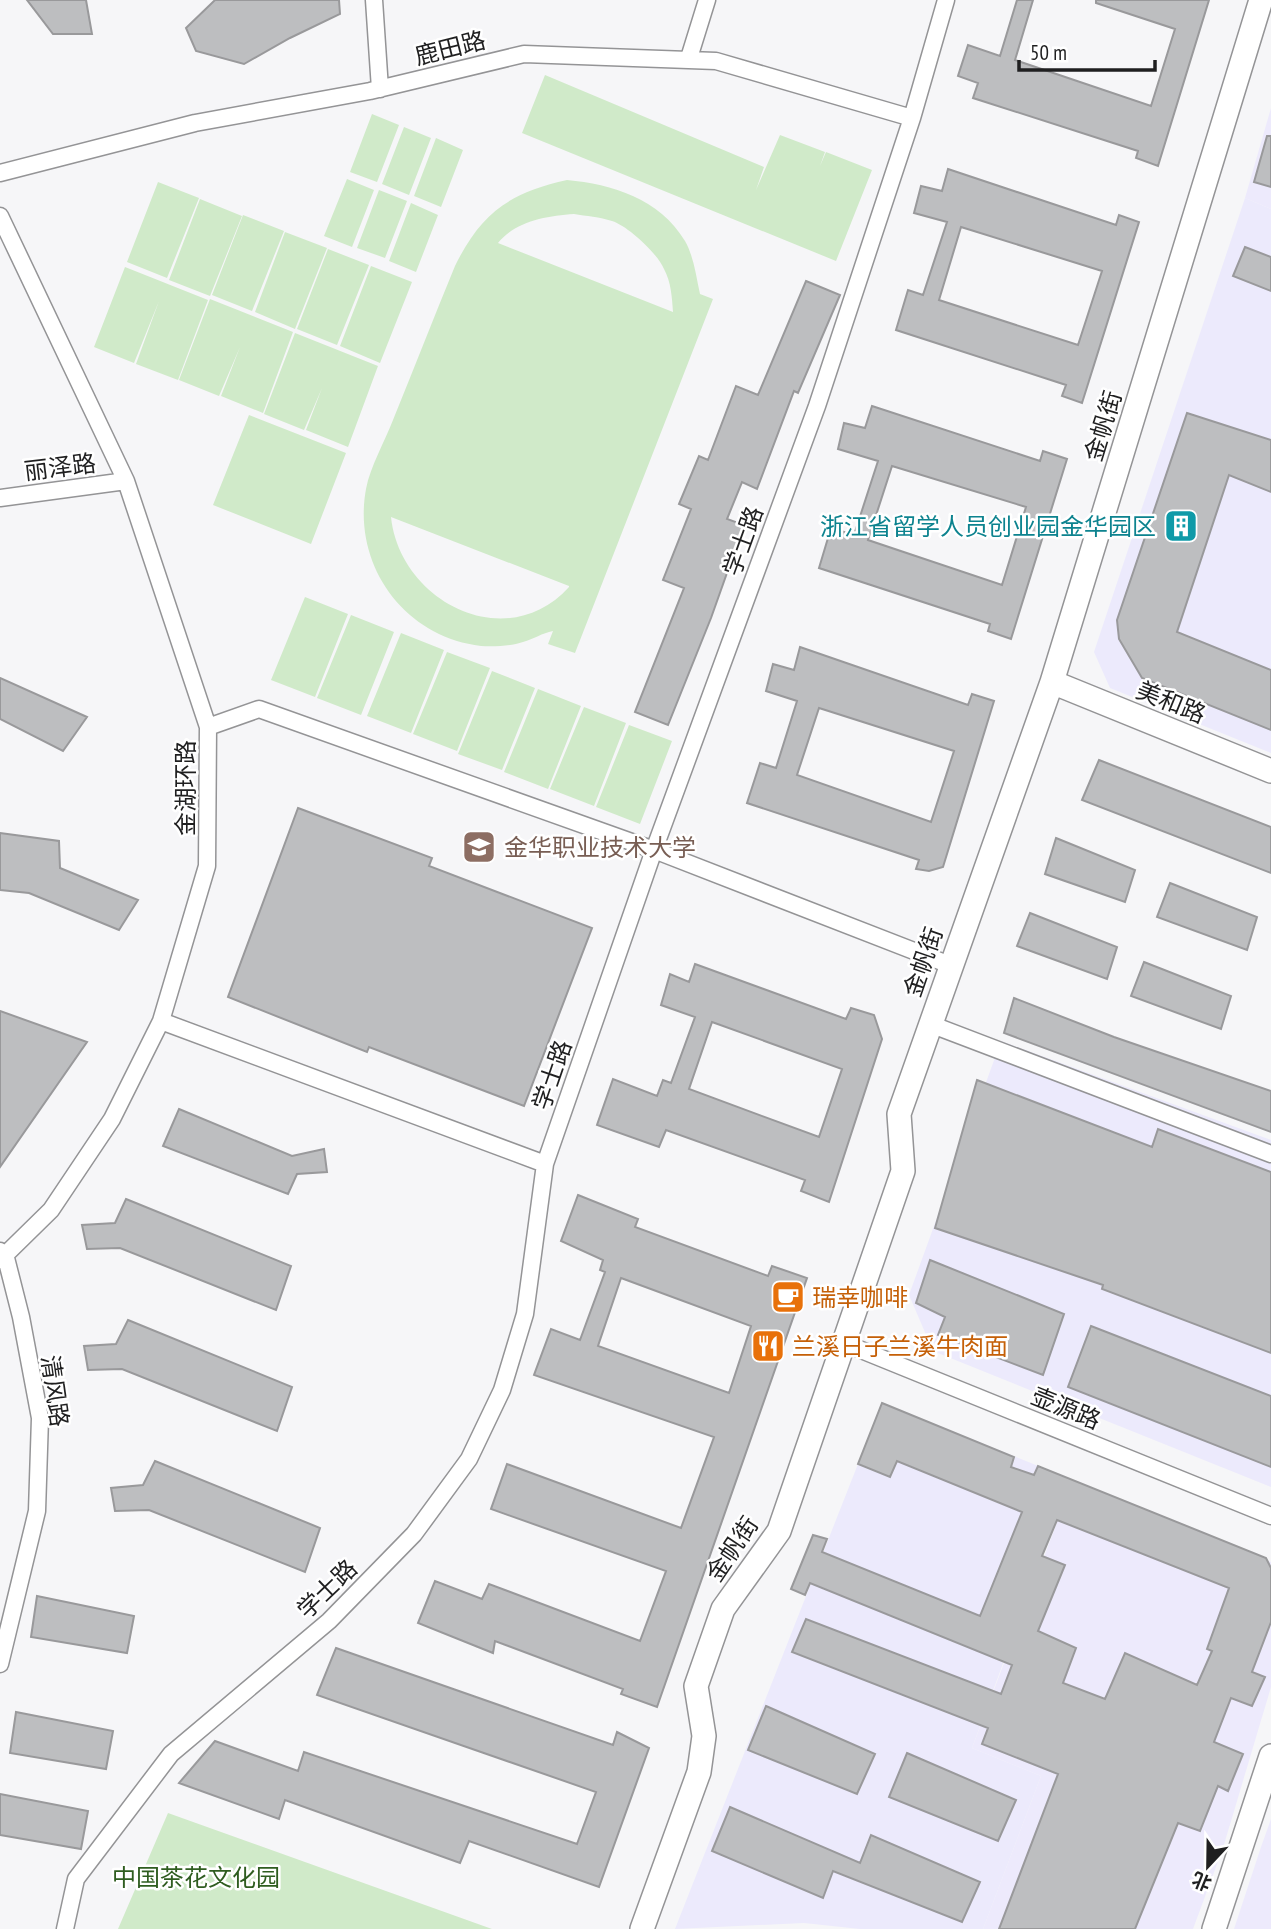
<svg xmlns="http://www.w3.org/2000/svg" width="1271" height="1929" viewBox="0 0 1271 1929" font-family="'PT Sans Narrow','Noto Sans SC',sans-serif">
  <rect width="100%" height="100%" fill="#f6f6f8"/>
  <!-- commercial -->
  <path fill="#eceafc" d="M1245 198 1271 209V753L1110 688 1094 652Z
    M1001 1041 1271 1140V1487L933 1351 909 1295Z
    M882 1403 1073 1480 1056 1519 972 1748 1041 1776 983 1929H860L804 1923 675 1929Z"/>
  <!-- industrial -->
  <path fill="#edeafc" d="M1271 108V209L1245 198Z
    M1073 1480 1271 1562V1687L1223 1848 1193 1929H983L1041 1776 972 1748Z
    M1271 1819V1929H1234L1261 1847Z"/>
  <!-- green -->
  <path fill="#d0eac9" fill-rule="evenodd" d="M545 75 764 167 756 190 780 135 825 152 820 166 826 152 872 170 836 261 522 133Z
    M372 114 399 125 377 182 350 172Z
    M404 127 431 138 409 195 382 184Z
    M436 138 463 150 441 207 414 196Z
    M347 179 374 190 352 247 324 236Z
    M567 180C612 184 660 199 685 241 694 257 696 276 700 294L713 299 575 653 548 644 553 631C542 633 534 639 523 642 511 646 494 647 481 646 404 637 352 565 366 489 370 467 385 441 393 420 414 368 434 317 455 266 481 213 509 193 567 180ZM574 214C586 216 600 217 612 221 628 226 658 254 664 269 671 282 672 297 673 312L498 243C516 221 546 216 574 214ZM391 517 569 586V587C507 656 400 602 391 517Z
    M158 182 199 198 167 278 127 262Z
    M379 190 407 201 385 258 357 248Z
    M200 199 242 216 210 296 169 280Z
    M411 203 438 215 416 272 389 261Z
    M243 215 284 231 252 311 212 295Z
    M285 232 327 248 295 329 255 312Z
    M328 249 369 265 337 345 297 329Z
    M371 266 412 282 380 363 340 346Z
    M125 267 208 300 178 380 136 364 159 301 134 363 94 347Z
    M210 299 293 332 263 413 221 396 240 347 219 396 179 380Z
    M295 333 378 366 348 447 306 430 322 388 304 430 264 414Z
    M249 415 346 453 311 544 213 505Z
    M305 597 348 614 315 697 271 680Z
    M351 615 394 632 361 715 317 698Z
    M401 633 444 650 411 733 367 716Z
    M447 652 490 668 457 751 413 734Z
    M492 671 535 688 502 770 458 754Z
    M538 689 581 706 548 789 504 772Z
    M584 707 626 723 594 806 550 789Z
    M629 725 672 741 640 824 596 807Z
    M168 1813 492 1929H118Z"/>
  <!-- building -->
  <path fill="#bdbec0" stroke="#99999b" stroke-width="2" fill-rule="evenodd" d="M27 0H86L92 34H53Z
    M215 0H339L340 14 290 38 244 64 196 51 186 28Z
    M1017 0H1033L1015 60 1151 106 1175 29 1096 3V0H1209L1158 166 1136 158 1138 151 973 98 978 83 958 76 968 45 1000 56Z
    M1267 136H1271V187L1254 182Z
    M948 169 1116 225 1119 215 1139 222 1082 403 1062 396 1066 385 896 330 908 290 923 295 947 222 914 213 921 186 942 191ZM961 227 1102 271 1078 345 939 300Z
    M1245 247 1271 257V291L1233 276Z
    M806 281 840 295 798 393 794 391 757 489 742 482 727 519 744 525 711 618 668 725 635 712 684 588 663 580 691 509 679 504 699 456 708 460 736 386 758 395Z
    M872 406 1040 461 1043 451 1067 459 1011 639 988 631 990 624 819 568 831 528 854 535 878 461 838 449 844 423 865 428ZM892 466 1026 507 1002 585 868 540Z
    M1187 413 1271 440V492L1229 475 1177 632 1271 670V730L1142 678 1119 639 1117 620Z
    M800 647 968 705 972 694 994 701 943 867 929 871 916 869 919 860 747 803 760 763 776 768 797 701 766 691 773 664 794 670ZM819 708 954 751 931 822 797 775Z
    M0 678 87 717 63 751 0 719Z
    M1099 760 1271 827V873L1082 800Z
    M298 808 432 858 429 866 592 928 524 1106 369 1047 367 1052 228 997Z
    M0 833 59 841 60 868 138 900 119 930 29 893 0 890Z
    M1056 838 1135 870 1125 902 1045 874Z
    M1170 883 1257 917 1247 950 1157 917Z
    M1030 913 1117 947 1107 979 1017 946Z
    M1144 962 1231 996 1221 1029 1131 996Z
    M695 964 846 1019 851 1008 874 1015 882 1039 829 1202 801 1191 805 1180 666 1130 659 1147 597 1125 613 1079 657 1096 663 1080 671 1083 695 1017 661 1005 670 974 689 982ZM712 1022 842 1069 819 1137 689 1089Z
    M1014 998 1114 1037 1271 1091V1132L1004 1033Z
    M0 1011 87 1042 0 1167Z
    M977 1080 1152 1147 1158 1129 1271 1172V1353L1102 1289 1103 1285 935 1228Z
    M179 1109 292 1156 324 1149 327 1172 297 1174 288 1194 163 1146Z
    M578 1195 638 1219 635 1227 768 1276 772 1266 807 1278 657 1707 621 1694 623 1689 495 1641 493 1653 418 1623 435 1581 482 1599 489 1584 640 1641 666 1571 491 1509 507 1464 681 1528 714 1437 534 1375 551 1329 580 1340 605 1272 600 1270 603 1260 561 1241ZM621 1278 751 1326 729 1393 598 1346Z
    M126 1199 291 1266 276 1310 120 1248 87 1249 82 1225 115 1223Z
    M930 1260 1064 1314 1043 1375 938 1335 945 1317 916 1303Z
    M128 1320 292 1387 277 1431 122 1369 88 1370 84 1346 116 1344Z
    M1091 1326 1271 1396V1467L1068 1387Z
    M882 1403 1014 1457 1011 1467 1034 1475 1038 1466 1266 1558 1271 1568V1622L1252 1672 1265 1677 1252 1706 1231 1698 1214 1742 1243 1754 1228 1791 1218 1786 1200 1831 1178 1823 1135 1929H999L1058 1774 982 1744 988 1728 792 1652 806 1619 1001 1694 1012 1665 810 1583 805 1595 791 1589 813 1535 827 1539 822 1552 980 1616 1022 1512 897 1461 890 1477 858 1464ZM1057 1520 1229 1588 1207 1649 1212 1651 1197 1685 1125 1653 1105 1699 1063 1683 1076 1648 1038 1631 1065 1565 1042 1556Z
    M155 1461 320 1528 305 1572 149 1510 115 1511 111 1488 143 1485Z
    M37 1596 134 1616 127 1653 31 1637Z
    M336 1648 613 1745 617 1732 649 1748 599 1887 469 1841 460 1863 285 1800 279 1819 179 1783 215 1741 298 1771 304 1752 577 1844 596 1792 317 1695Z
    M766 1706 875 1754 857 1794 748 1750Z
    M16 1712 113 1731 106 1769 10 1753Z
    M907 1753 1016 1800 998 1841 889 1797Z
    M0 1794 88 1811 81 1849 0 1835Z
    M730 1807 860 1863 871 1835 980 1882 962 1922 833 1871 823 1898 712 1851Z"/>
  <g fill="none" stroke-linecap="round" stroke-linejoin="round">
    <defs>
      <path id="street" d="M374 0 380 89
        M689 58 707 0
        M0 173 195 123 370 91 524 54 716 61 912 118
        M0 216 126 481 208 727 207 866 161 1021 112 1119 51 1210 0 1260
        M0 498 126 481
        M208 727 259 709 654 850 950 965
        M161 1021 545 1164
        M930 1024 1271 1154
        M0 1251 5 1254 21 1317 40 1418 37 1511 0 1664
        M844 1343 1271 1516
        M65 1929 76 1879 171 1754 329 1621 414 1534 469 1459 502 1390 525 1314 545 1164 654 850 817 406 912 118 946 0"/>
      <path id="secondary" d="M1052 682 1271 771
        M642 1929 699 1772 704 1736 696 1686 723 1609 779 1531 903 1171 899 1114 1052 682 1261 0
        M1214 1929 1271 1756"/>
    </defs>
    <!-- street casing -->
    <use href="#street" stroke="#949496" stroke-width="19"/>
    <!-- secondary casing -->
    <use href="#secondary" stroke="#949496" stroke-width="26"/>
    <!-- street -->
    <use href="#street" stroke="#fff" stroke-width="16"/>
    <!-- secondary -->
    <use href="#secondary" stroke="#fff" stroke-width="23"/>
  </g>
  <!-- icons -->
  <defs>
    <symbol id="building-square" viewBox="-11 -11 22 22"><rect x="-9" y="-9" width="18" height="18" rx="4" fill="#0f9aa8" stroke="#fff"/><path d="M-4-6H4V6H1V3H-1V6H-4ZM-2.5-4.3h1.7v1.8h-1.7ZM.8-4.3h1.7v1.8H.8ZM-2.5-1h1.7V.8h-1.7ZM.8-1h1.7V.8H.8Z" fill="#fff"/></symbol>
    <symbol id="university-square" viewBox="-11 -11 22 22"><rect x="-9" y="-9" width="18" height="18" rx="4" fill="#8d6e63" stroke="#fff"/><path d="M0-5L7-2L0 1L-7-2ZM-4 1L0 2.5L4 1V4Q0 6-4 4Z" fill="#fff"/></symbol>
    <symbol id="cafe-square" viewBox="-11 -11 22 22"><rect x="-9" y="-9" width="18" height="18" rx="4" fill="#e8710a" stroke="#fff"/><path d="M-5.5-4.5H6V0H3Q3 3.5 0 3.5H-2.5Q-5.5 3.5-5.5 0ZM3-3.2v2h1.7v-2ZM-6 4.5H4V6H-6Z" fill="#fff"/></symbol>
    <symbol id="restaurant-square" viewBox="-11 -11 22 22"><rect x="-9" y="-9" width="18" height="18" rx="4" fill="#e8710a" stroke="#fff"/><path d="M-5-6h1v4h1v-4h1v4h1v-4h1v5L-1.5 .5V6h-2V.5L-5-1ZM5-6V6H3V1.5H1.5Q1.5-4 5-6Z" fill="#fff"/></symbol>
  </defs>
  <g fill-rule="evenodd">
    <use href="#building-square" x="1162" y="507" width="38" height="38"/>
    <use href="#university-square" x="460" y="828" width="38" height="38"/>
    <use href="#cafe-square" x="769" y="1278" width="38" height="38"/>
    <use href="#restaurant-square" x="749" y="1327" width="38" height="38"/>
  </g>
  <g text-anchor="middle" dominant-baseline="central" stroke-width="5" stroke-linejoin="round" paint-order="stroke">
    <!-- street labels -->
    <g font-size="24" fill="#1f1f20" stroke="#fff">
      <text transform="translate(450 48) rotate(-14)">鹿田路</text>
      <text transform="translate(1103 426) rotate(-73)">金帆街</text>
      <text transform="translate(60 467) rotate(-7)">丽泽路</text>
      <text transform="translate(743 541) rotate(-70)">学士路</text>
      <text transform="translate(1171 702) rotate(22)">美和路</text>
      <text transform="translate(185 788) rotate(-90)">金湖环路</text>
      <text transform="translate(923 962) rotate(-71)">金帆街</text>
      <text transform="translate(552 1075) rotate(-71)">学士路</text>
      <text transform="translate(55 1391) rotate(82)">清风路</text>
      <text transform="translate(1066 1408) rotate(22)">壶源路</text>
      <text transform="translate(732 1549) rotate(-56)">金帆街</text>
      <text transform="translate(327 1589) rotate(-44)">学士路</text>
    </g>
    <!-- culture labels -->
    <g font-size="24" fill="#0d838f" stroke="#fff" text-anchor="end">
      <text x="1156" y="526">浙江省留学人员创业园金华园区</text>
    </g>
    <!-- education labels -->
    <g font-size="24" fill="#785e54" stroke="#fff" text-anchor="start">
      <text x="504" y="847">金华职业技术大学</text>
    </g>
    <!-- food labels -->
    <g font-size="24" fill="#c56008" stroke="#fff" text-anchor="start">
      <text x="812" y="1297">瑞幸咖啡</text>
      <text x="792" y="1346">兰溪日子兰溪牛肉面</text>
    </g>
    <!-- park labels -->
    <g font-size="24" fill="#2f5d20" stroke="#fff">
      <text x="196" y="1877">中国茶花文化园</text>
    </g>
  </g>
  <!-- north arrow -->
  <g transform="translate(1208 1866) rotate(202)" stroke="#ffffff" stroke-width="5" paint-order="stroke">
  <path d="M0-5L12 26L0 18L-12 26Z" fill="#1f1f20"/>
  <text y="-10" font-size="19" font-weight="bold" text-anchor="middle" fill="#1f1f20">北</text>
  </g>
  <!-- scale -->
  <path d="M1019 60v10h136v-10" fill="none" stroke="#1f1f20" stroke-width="3.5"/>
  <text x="1030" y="60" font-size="21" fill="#1f1f20" stroke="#ffffff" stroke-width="5" paint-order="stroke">50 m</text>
</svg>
